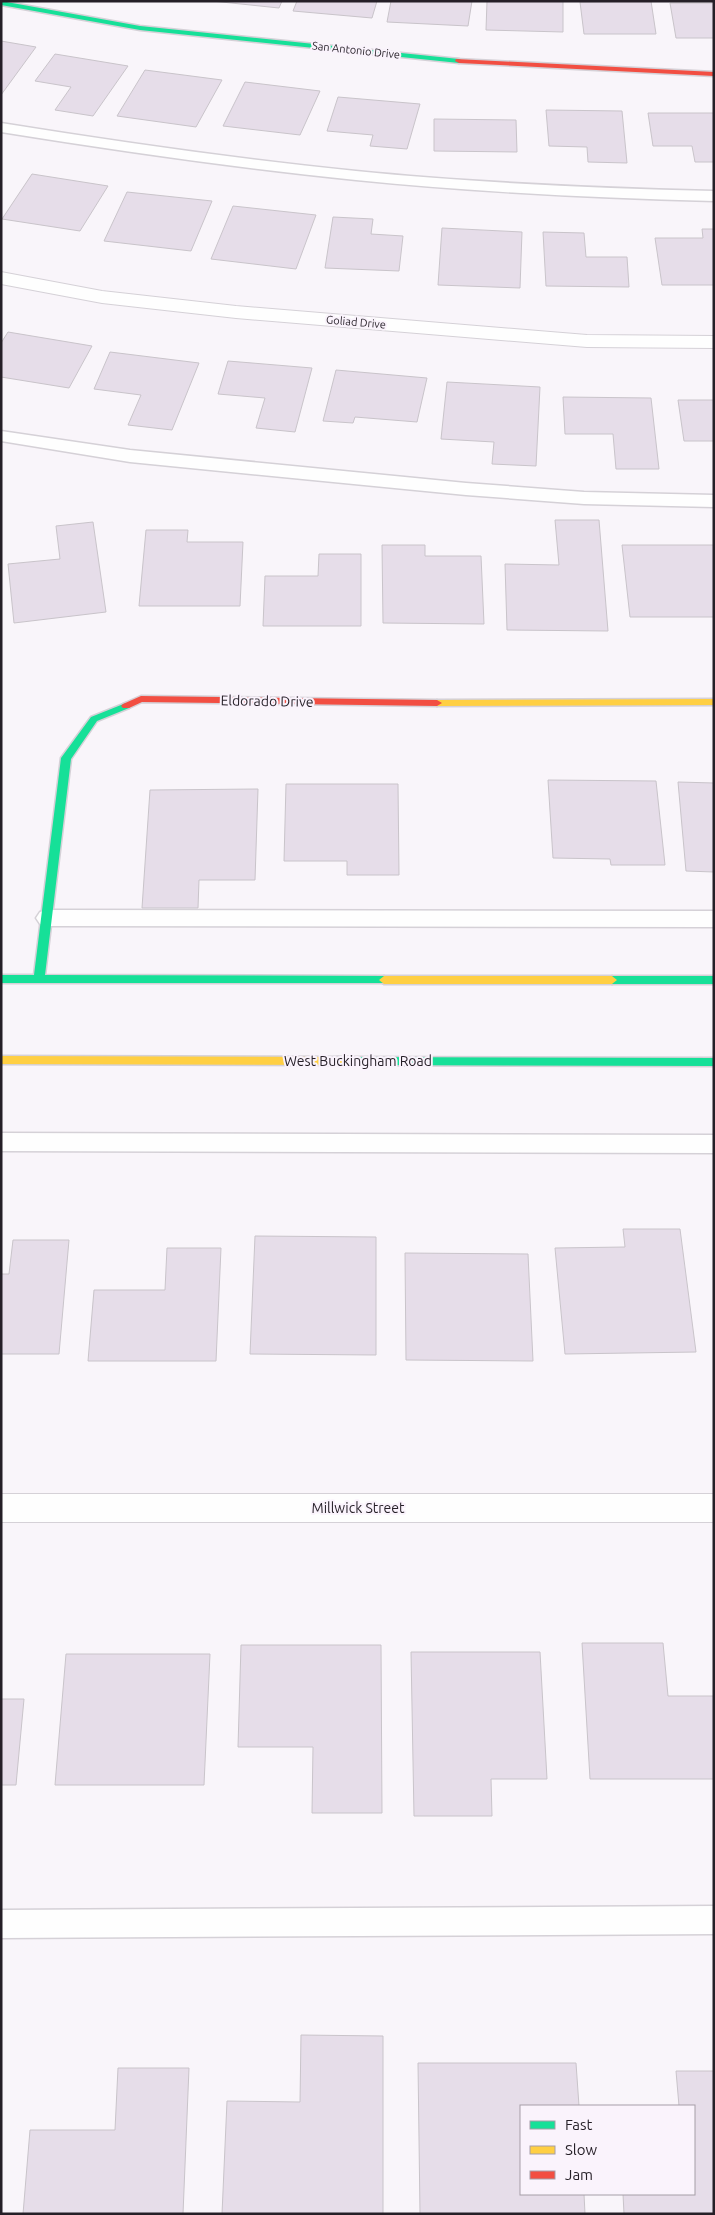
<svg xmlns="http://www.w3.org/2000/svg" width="715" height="2215" viewBox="0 0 715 2215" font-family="Ubuntu,sans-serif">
  <rect width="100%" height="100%" fill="#f9f5fa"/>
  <!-- building -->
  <path fill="#e6dde9" stroke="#c9c4ca" d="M212 1H282L279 8Z
    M297 1H377L372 18 293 11Z
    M391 1H472L468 26 387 22Z
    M487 1H563V32L486 30Z
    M651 1 656 34H584L580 2Z
    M712 1H714V38H676L670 3H712Z
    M1 41 36 47 1 95Z
    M55 54 128 66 93 116 55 110 71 87 35 81Z
    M145 70 222 80 196 127 117 116Z
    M245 82 320 91 300 135 223 126Z
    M338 97 420 104 407 149 370 146 373 135 327 131Z
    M546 110 622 111 627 163 588 162 587 147 549 146Z
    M648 113H714V162H695L692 146H653Z
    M434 119 516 120 517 152 434 151Z
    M32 174 108 186 80 231 2 219Z
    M127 192 212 201 191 251 104 241Z
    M233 206 316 215 296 269 211 259Z
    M333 217 373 219 371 234 403 236 399 271 325 268Z
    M442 228 522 232 520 288 438 285Z
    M702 229H714V285H662L655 238H703Z
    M543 232 584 233 586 257H627L629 287 546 286Z
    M8 332 92 346 69 388 1 377V343Z
    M110 352 199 363 172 430 128 425 141 395 94 389Z
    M228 361 312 368 295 432 256 428 265 398 218 394Z
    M336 370 427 378 417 422 355 417 353 423 323 421Z
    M447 382 540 387 536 466 492 464 494 442 441 439Z
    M563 397 651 398 659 469H616L613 434H565Z
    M678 400H714V441H684Z
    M555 520H599L608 631 507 630 505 564 559 565Z
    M93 522 106 612 14 623 8 564 60 559 56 526Z
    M146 530H188L187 542H243L240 606H139Z
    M382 545H425V556H481L484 624 383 623Z
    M622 545H714V617H630Z
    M319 554H361V626H263L265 576H318Z
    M548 780 656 781 665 865H611L610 859 553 858Z
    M678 782 714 783V872L686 871Z
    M286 784H398L399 875H347V861H284Z
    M258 789 255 880H199L198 908H142L150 790Z
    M623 1229H680L696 1352 565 1354 555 1248 625 1247Z
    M255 1236 376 1237V1355L250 1354Z
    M13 1240H69L59 1354H1V1274H9Z
    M167 1248H221L216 1361H88L94 1290H165Z
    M405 1253 528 1254 533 1361 406 1360Z
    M582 1643H663L668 1696H714V1779H590Z
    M241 1645H381L382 1813H312L313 1747H238Z
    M411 1652H540L547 1779H491L492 1816H414Z
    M66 1654H210L204 1785H55Z
    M1 1699H24L16 1785H1Z
    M301 2035 383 2036V2214H222L227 2101 300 2102Z
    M418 2063H576L579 2106H521V2194H584L585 2214H420Z
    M118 2068H189L183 2214H23L30 2130H115Z
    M676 2071H714V2214H624L623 2194H694V2106H679Z"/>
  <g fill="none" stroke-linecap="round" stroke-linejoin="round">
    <defs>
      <path id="lane" d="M1 123C119 142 237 159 356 171 475 183 594 188 714 191V201C594 198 475 192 356 180 237 168 119 151 1 132Z
        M1 431 130 450 466 483 584 492 714 495V507L584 504 466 495 130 462 1 441Z
        M47 910 714 911V927L47 926 40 924 36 918 40 912Z
        M1 1133 714 1135V1153L1 1151Z
        M714 1906V1934L1 1938V1910Z"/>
      <path id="street" d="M1 272 102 291 236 306 587 335 714 336V348L587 347 236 318 102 303 1 284Z
        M1 1494H714V1522H1Z"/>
      <path id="fast" d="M1 1 140 26 459 59 463 61 459 63 140 30 1 5Z
        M126 703 129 704 131 706 129 708 97 721 71 759 45 975 384 976 389 980 388 983H1V975H34L61 758 91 717Z
        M612 976H714V984H612L607 980Z
        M338 1057 714 1058V1066L338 1065 334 1064 332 1061 334 1058Z"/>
      <path id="slow" d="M714 699V705L437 706 432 703 437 700Z
        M384 976H612L617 980 612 984H384L379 980Z
        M1 1056 338 1057 342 1058 344 1061 342 1064 338 1065 1 1064Z"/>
      <path id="jam" d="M456 59 714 72V76L459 63 455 61Z
        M141 696 437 700 442 703 437 706 142 702 129 708H123L121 706 123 704Z"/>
    </defs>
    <!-- lane casing -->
    <use href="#lane" stroke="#d5d1d7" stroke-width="3"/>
    <!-- street casing -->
    <use href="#street" stroke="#d5d1d7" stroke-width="2"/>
    <!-- fast casing -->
    <use href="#fast" stroke="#d5d1d7" stroke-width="3"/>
    <!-- slow casing -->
    <use href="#slow" stroke="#d5d1d7" stroke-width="3"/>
    <!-- jam casing -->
    <use href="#jam" stroke="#d5d1d7" stroke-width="3"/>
    <!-- lane -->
    <use href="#lane" fill="#fefefe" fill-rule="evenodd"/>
    <!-- street -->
    <use href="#street" fill="#fefefe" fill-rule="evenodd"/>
    <!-- fast -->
    <use href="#fast" fill="#16e098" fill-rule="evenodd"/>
    <!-- slow -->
    <use href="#slow" fill="#ffcf43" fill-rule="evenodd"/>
    <!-- jam -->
    <use href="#jam" fill="#f24e42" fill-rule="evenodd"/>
  </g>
  <g text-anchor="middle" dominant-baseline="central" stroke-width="4" stroke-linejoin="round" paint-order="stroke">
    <!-- far-street labels -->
    <g font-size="11" fill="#251f27" stroke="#faf3fc">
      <text transform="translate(356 50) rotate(6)">San Antonio Drive</text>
      <text transform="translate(356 322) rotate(5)">Goliad Drive</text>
    </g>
    <!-- street labels -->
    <g font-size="14" fill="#251f27" stroke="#faf3fc">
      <text transform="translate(267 701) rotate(1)">Eldorado Drive</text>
      <text x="358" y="1061">West Buckingham Road</text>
      <text x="358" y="1508">Millwick Street</text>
    </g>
  </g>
  <!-- border -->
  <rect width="715" height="2215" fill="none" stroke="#251f27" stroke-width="5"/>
  <!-- legend -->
  <rect x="520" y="2105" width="175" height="90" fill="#faf3fc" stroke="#a59ea7"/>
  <rect x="530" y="2121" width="25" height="8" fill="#16e098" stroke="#a59ea7"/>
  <text x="565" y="2130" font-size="15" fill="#251f27">Fast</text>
  <rect x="530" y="2146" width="25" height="8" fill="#ffcf43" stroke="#a59ea7"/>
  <text x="565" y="2155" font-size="15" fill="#251f27">Slow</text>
  <rect x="530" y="2171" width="25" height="8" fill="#f24e42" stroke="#a59ea7"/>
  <text x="565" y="2180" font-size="15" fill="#251f27">Jam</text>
</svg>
